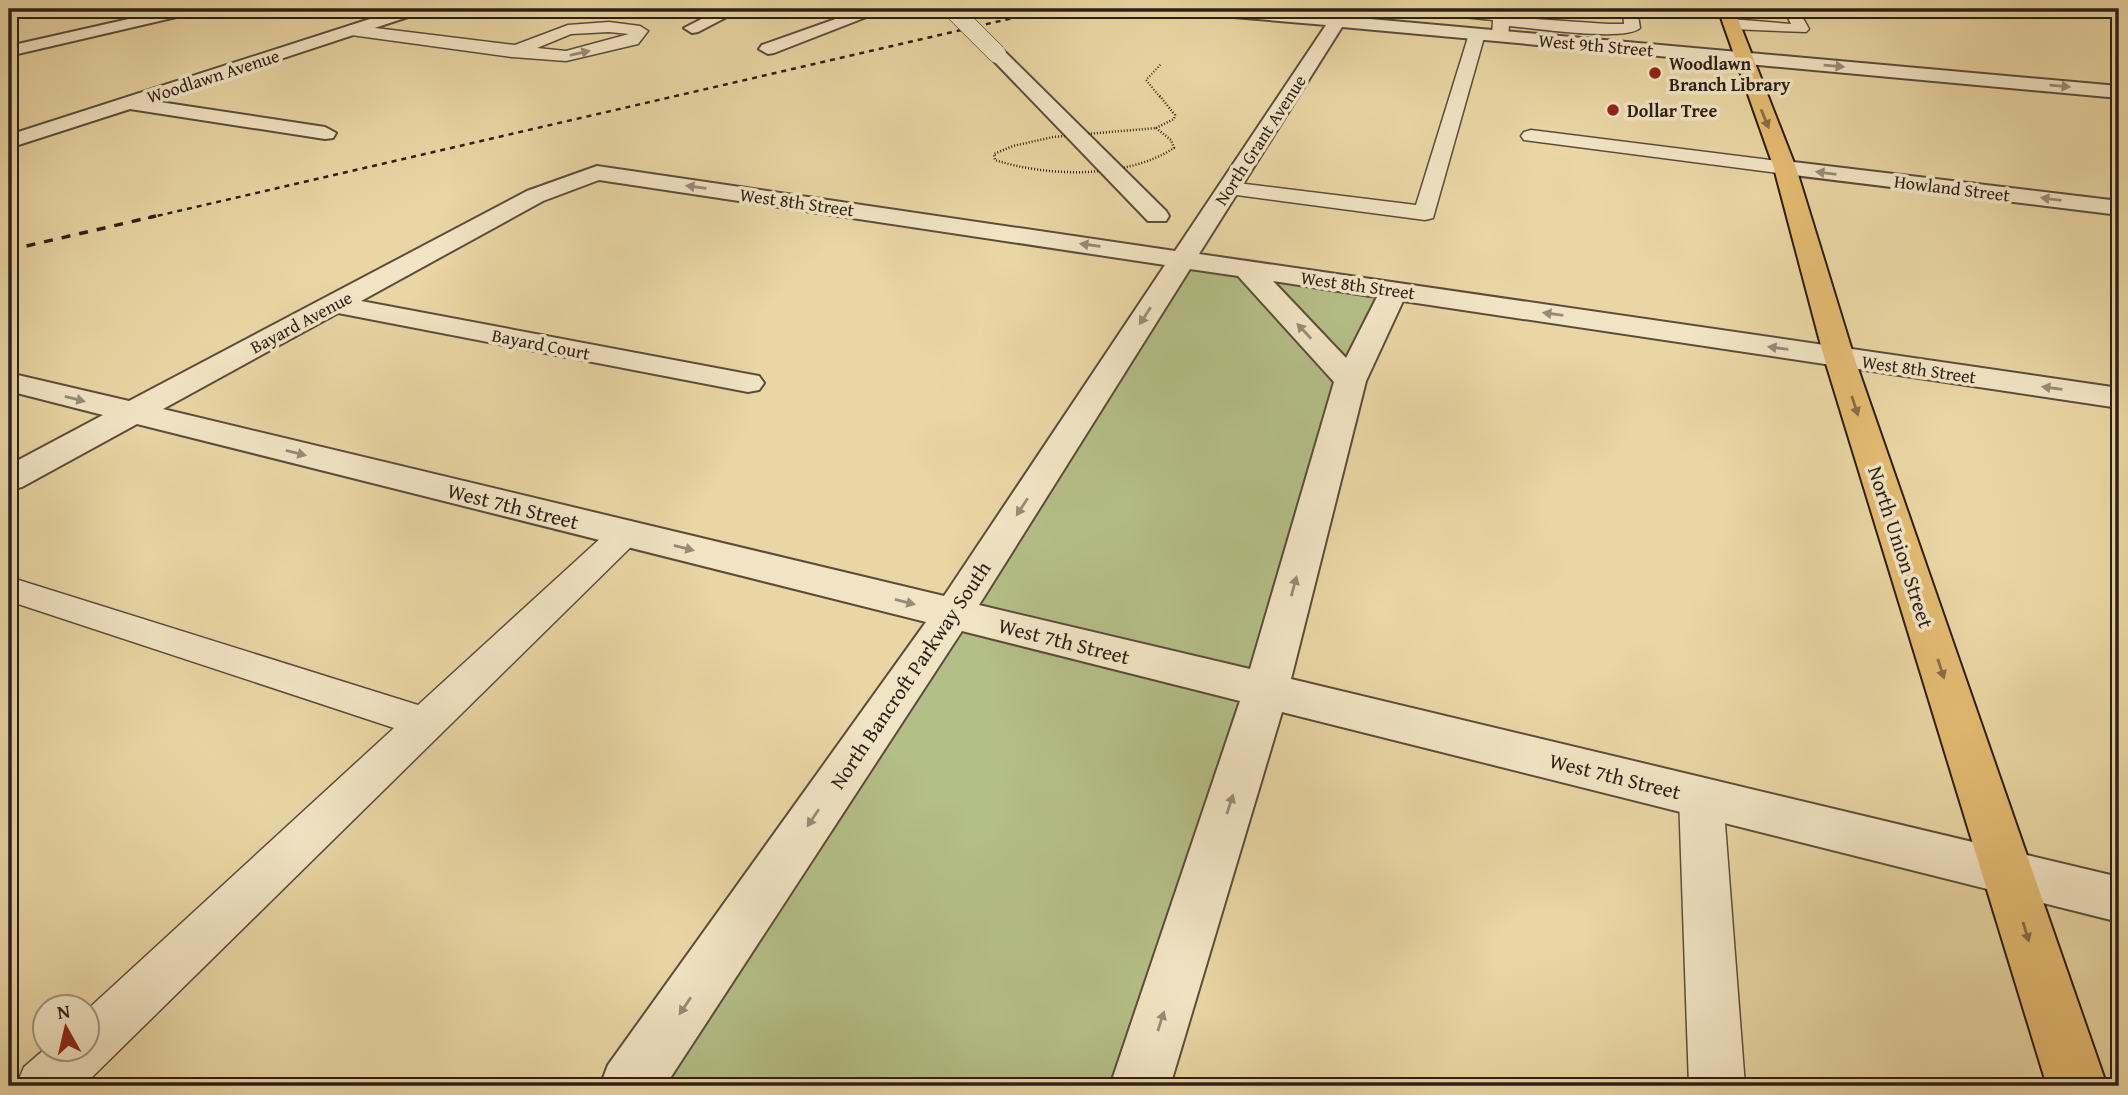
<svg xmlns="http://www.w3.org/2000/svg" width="2128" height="1095" viewBox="0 0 2128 1095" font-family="'Gentium Book Plus',serif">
  <rect width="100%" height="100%" fill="#e9d6a4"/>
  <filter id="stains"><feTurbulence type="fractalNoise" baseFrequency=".00286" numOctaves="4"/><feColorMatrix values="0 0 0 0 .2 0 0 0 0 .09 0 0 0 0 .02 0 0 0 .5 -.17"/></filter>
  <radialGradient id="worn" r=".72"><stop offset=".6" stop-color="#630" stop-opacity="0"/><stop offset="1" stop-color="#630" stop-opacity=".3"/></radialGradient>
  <!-- green -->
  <path fill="#b4be87" stroke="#706e50" stroke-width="2" d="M1182 259 1394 290 1140 1086H630L953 614Z"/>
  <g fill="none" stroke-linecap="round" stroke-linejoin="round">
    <defs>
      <path id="service" d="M1416 9C1436 9 1493 4 1506 17L1608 24H1624L1623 9H1637L1640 28C1625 42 1533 28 1509 26L1508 36 1500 41 1492 36 1493 20 1423 13Z
        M1784 9H1798L1809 29 1806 32 1731 29 1723 24 1731 19 1791 24Z
        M609 22 640 26 648 31 638 44 566 61 512 57 351 35 343 30 351 25 515 45 568 25ZM609 32 629 34 566 51 537 48 571 34Z
        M1477 29 1485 34 1433 218 1425 220 1229 194 1218 188 1229 182 1416 205 1469 34Z
        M1531 130 1785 162 1795 168 1785 174 1524 140 1521 136 1524 132Z
        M626 523 638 526 643 533 638 540 83 1086H16L24 1067 46 1048 88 1050V1009L394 728 9 601V577L418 705 614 526Z
        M1701 780 1717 785 1723 797 1745 1086H1689L1679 797 1685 785Z"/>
      <path id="pedestrian" d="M997 49 1003 50 1166 211 1169 216 1166 221H1148L991 58 988 54Z"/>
      <path id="minor" d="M173 9H200L198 12 9 56V46Z
        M401 9H425L423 12 153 101 325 127 336 133 333 138 325 139 130 109 9 148V135Z
        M721 9H742L698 32 692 33 684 28Z
        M864 9H887L774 53 768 54 759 49 762 45Z
        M1190 9H1250L1337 16 2119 86V98L1342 27 1199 254 2119 388V408L1403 301 1366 381 1291 679 2119 877V922L1282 712 1170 1086H1110L1240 701 962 631 665 1086H600L608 1065 926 622 137 424 22 487 9 490V465L103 415 9 391V373L129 401 527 191 597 166 1175 251 1326 25 1198 14ZM599 180 1165 265 944 596 163 409 338 313 748 392 759 390 764 383 759 376 748 374 361 301 543 201ZM1190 269 1238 276 1334 382 1250 669 979 605ZM1273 281 1377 297 1346 358Z
        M1785 161 2119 201V215L1777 173 1774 168 1777 163Z"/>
      <path id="primary" d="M1718 9H1734L1796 168 1854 357 2107 1086H2047L1824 357 1774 168Z"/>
    </defs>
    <!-- service casing -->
    <use href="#service" stroke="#5b4d3b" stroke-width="3"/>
    <!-- pedestrian casing -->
    <use href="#pedestrian" stroke="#5b4d3b" stroke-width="4"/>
    <!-- minor casing -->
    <use href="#minor" stroke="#5b4d3b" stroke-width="4"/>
    <!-- primary casing -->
    <use href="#primary" stroke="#2c1f18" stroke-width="4"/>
    <!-- path-far1 -->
    <path stroke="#2c1f18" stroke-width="2" stroke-dasharray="1 2" stroke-linecap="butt" d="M1160 97 1146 80 1161 64"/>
    <!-- path -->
    <path stroke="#2c1f18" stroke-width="2.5" stroke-dasharray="1 2" stroke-linecap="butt" d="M1156 128 1171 140 1174 148C1127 179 1047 177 995 160L994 154 1013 146 1053 137Z
      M1156 128 1174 119 1175 115 1159 95"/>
    <!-- service -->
    <use href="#service" fill="#f1e4c4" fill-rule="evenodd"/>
    <!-- pedestrian -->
    <use href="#pedestrian" fill="#f1e4c4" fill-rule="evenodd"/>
    <!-- minor -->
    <use href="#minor" fill="#f1e4c4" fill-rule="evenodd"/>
    <!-- primary -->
    <use href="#primary" fill="#e4bb72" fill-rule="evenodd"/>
    <!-- rail-far1 -->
    <path stroke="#2c1f18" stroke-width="2.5" stroke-dasharray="5 5" stroke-linecap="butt" d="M148 218 1052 9"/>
    <!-- rail -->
    <path stroke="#2c1f18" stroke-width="3.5" stroke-dasharray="9 9" stroke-linecap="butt" d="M9 250 156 216"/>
    <defs>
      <path id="pedestrian-bridge" d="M952 9 997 54"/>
    </defs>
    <!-- pedestrian-bridge casing -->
    <use href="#pedestrian-bridge" stroke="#5b4d3b" stroke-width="19" stroke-linecap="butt"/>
    <!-- pedestrian-bridge -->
    <use href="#pedestrian-bridge" stroke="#f1e4c4" stroke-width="18"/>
  </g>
  <!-- one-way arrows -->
  <defs><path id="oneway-solid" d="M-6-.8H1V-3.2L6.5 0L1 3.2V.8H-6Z" transform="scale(1.75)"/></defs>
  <g fill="#988b77">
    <use href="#oneway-solid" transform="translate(580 53) rotate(-13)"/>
    <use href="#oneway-solid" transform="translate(1834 66) rotate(5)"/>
    <use href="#oneway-solid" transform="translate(2060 86) rotate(5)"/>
    <use href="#oneway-solid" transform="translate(1826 173) rotate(-173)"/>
    <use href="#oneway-solid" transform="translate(696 187) rotate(-172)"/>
    <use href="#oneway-solid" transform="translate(2051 199) rotate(-173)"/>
    <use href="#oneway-solid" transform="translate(1090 245) rotate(-172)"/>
    <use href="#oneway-solid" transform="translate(1553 314) rotate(-172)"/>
    <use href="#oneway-solid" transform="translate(1145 316) rotate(123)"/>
    <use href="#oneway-solid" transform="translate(1304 331) rotate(-133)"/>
    <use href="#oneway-solid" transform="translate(1778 348) rotate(-172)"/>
    <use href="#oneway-solid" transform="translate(2052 388) rotate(-172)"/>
    <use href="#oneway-solid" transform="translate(75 399) rotate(14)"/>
    <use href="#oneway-solid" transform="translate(296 453) rotate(14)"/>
    <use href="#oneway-solid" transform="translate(1022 507) rotate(123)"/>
    <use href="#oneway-solid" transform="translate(684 548) rotate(14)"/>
    <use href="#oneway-solid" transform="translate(1294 586) rotate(-75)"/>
    <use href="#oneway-solid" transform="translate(905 602) rotate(14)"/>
    <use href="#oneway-solid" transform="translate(1230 804) rotate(-72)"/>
    <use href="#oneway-solid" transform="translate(813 818) rotate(124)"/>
    <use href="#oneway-solid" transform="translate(685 1006) rotate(124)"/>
    <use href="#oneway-solid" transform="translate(1161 1021) rotate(-72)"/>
  </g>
  <g fill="#886d45">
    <use href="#oneway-solid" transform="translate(1765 119) rotate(68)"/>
    <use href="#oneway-solid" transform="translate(1855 406) rotate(72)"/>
    <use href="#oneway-solid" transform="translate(1941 669) rotate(72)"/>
    <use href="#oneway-solid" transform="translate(2026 932) rotate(73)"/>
  </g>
  <!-- markers -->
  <g fill="#8f2418" stroke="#f1e4c4" stroke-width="2.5">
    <circle cx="1655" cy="73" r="7"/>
    <circle cx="1613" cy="110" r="7"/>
  </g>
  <g text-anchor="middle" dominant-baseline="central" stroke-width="7" stroke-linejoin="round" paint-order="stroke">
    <!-- far-street labels -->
    <g font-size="18" fill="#2c1f18" stroke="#f1e4c4">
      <text transform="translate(1596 45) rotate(5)">West 9th Street</text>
      <text transform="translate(213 76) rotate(-18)">Woodlawn Avenue</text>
      <text transform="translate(1260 140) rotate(-57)">North Grant Avenue</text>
      <text transform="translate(1952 188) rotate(7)">Howland Street</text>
      <text transform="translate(797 202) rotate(8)">West 8th Street</text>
      <text transform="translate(1358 285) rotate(8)">West 8th Street</text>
      <text transform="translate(301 322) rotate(-28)">Bayard Avenue</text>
      <text transform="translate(541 344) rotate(11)">Bayard Court</text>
      <text transform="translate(1919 369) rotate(8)">West 8th Street</text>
    </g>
    <!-- far-poi labels -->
    <g font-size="18" font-weight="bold" fill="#2c1f18" stroke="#f1e4c4" text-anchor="start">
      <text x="1669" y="63">Woodlawn<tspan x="1669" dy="21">Branch Library</tspan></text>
      <text x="1627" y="110">Dollar Tree</text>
    </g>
    <!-- street labels -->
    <g font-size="21" fill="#2c1f18" stroke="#f1e4c4">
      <text transform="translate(513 506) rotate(14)">West 7th Street</text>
      <text transform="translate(1901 547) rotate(72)">North Union Street</text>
      <text transform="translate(1064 641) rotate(14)">West 7th Street</text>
      <text transform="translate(910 675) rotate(-56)">North Bancroft Parkway South</text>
      <text transform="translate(1615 776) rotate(14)">West 7th Street</text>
    </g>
  </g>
  <!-- margin -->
  <rect width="2128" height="1095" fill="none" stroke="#e9d6a4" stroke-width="35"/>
  <rect x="10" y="10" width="2107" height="1074" fill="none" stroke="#2c1f18" stroke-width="3.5"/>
  <rect x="18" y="18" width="2093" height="1060" fill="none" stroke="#2c1f18" stroke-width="2"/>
  <!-- north arrow -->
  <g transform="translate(66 1028) rotate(352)"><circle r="33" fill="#f1e4c4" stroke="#a2957f" stroke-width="2"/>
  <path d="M0-5L12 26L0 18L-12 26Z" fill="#8f2418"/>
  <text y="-10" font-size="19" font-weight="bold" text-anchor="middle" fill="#2c1f18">N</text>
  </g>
  <rect width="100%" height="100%" filter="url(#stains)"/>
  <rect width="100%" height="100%" fill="url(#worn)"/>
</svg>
